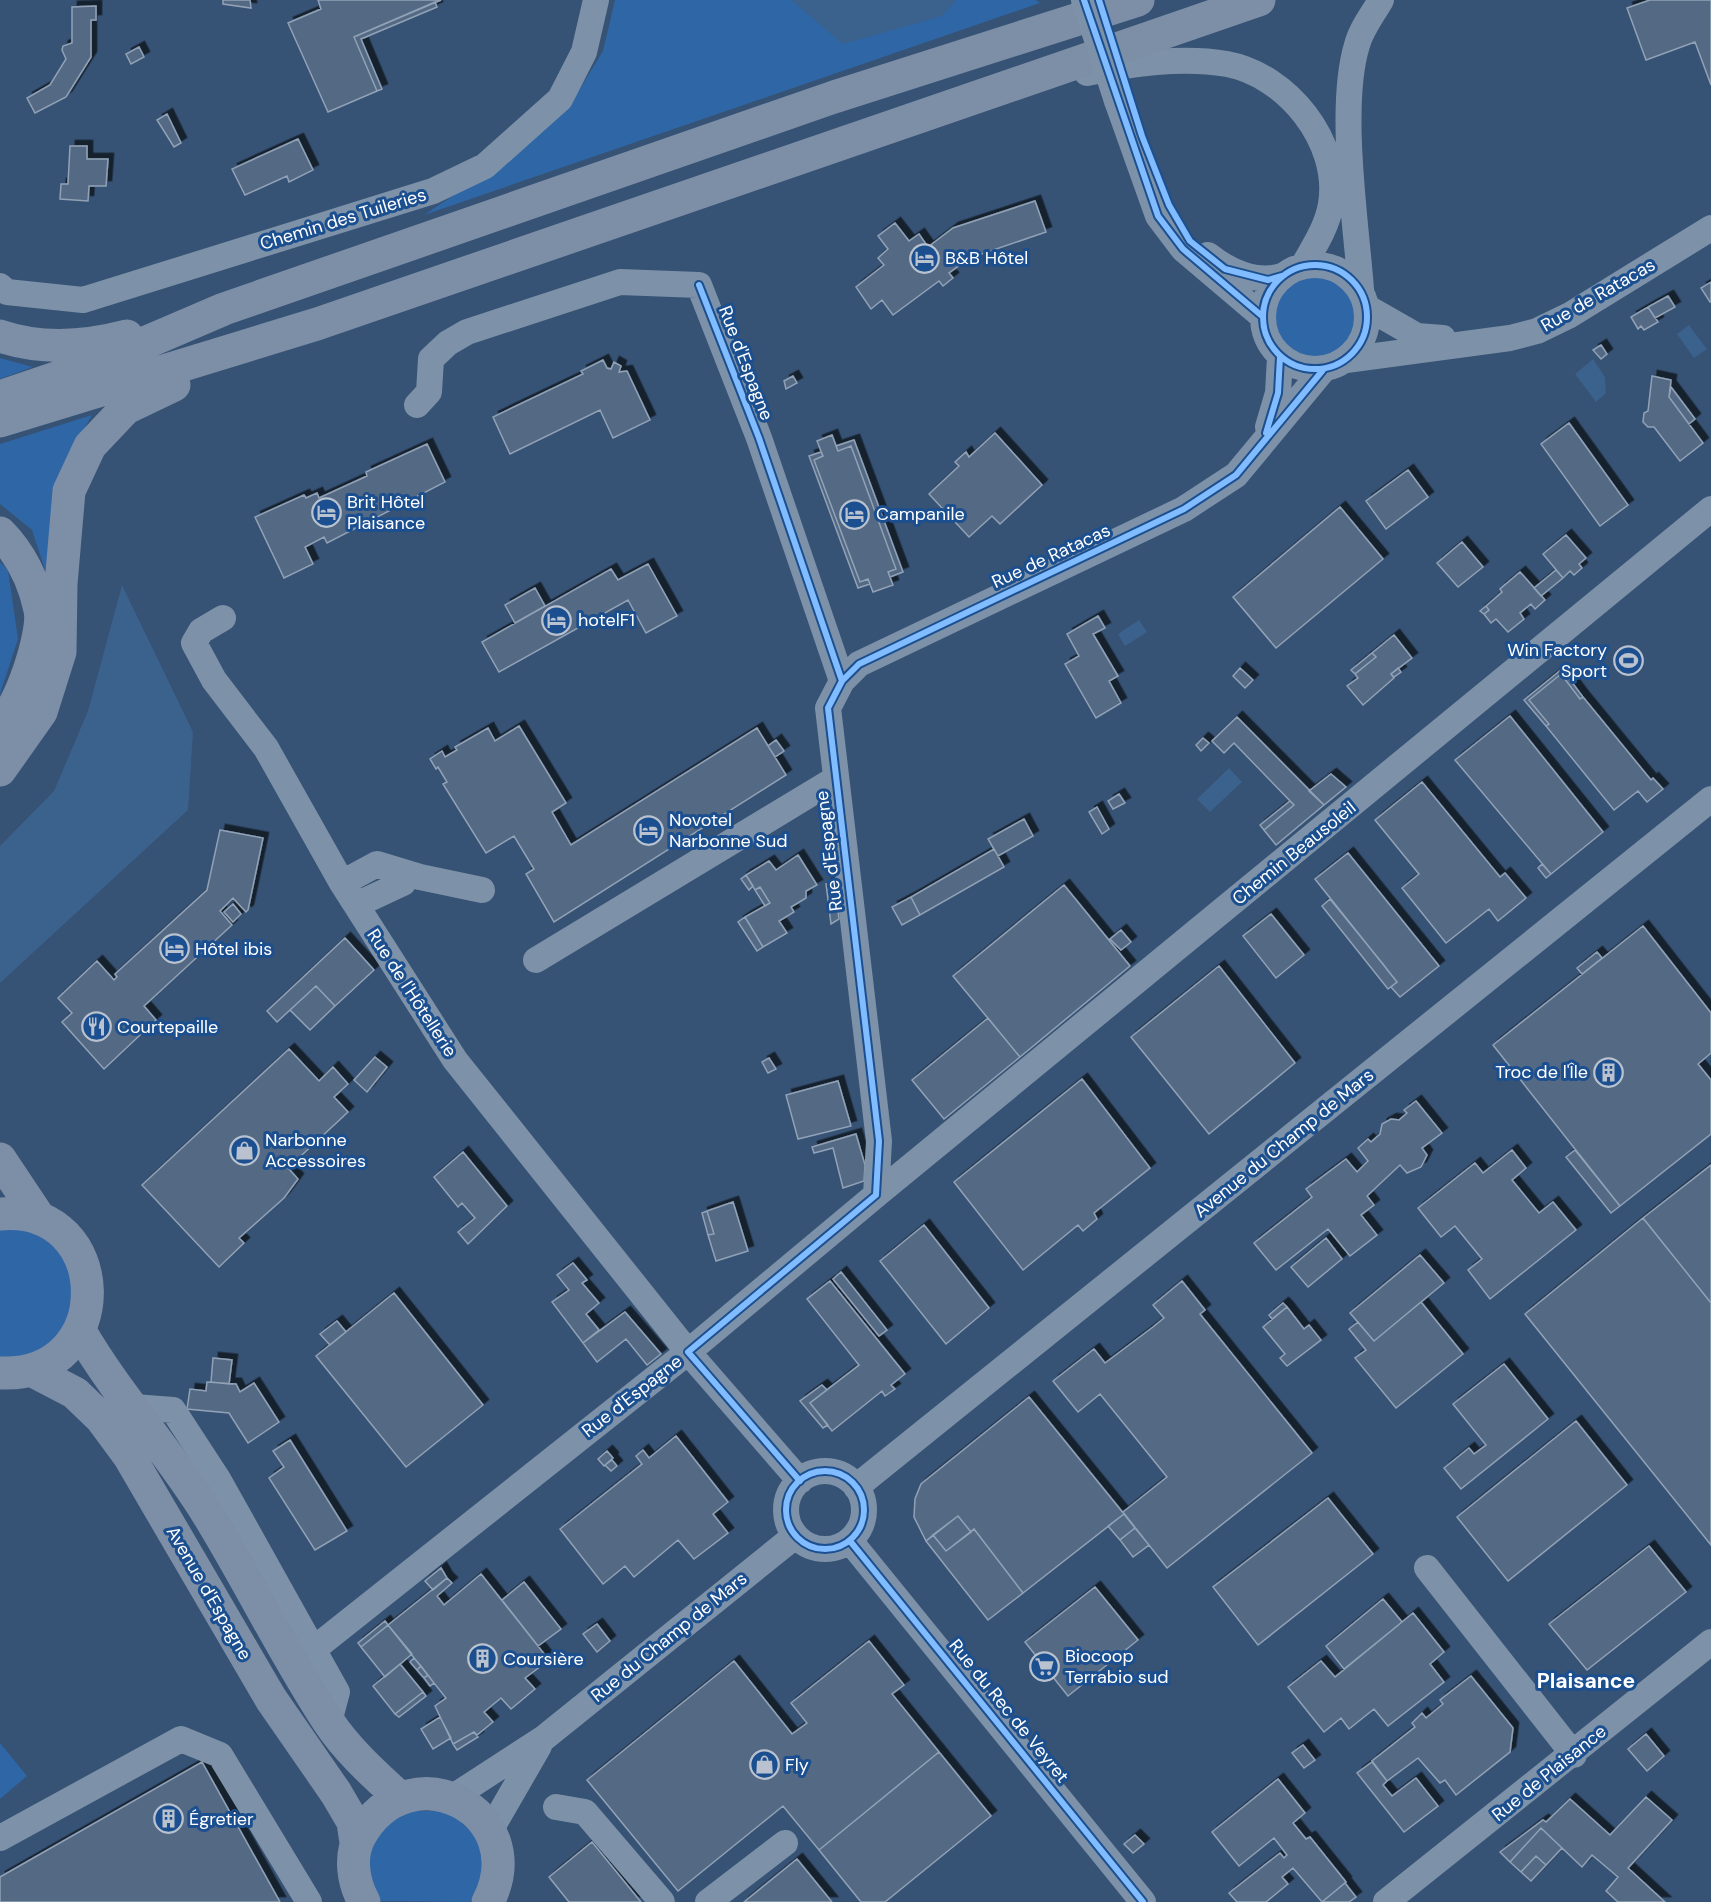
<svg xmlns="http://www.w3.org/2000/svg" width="1711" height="1902" viewBox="0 0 1711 1902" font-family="'DM Sans',sans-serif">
  <defs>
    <filter id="shadow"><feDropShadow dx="5.5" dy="-5.5" stdDeviation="0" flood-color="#0009"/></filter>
  </defs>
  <rect width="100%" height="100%" fill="#365274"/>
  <!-- green -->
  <path fill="#2f66a5" d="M615 0H1036L1040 3 424 215 481 177 568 108 603 51Z
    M1275 317a40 40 0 1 1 80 0a40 40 0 1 1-80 0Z
    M0 358 33 367 0 379Z
    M92 415 63 466 48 579 32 530 0 504V444Z
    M0 562 8 570 18 639 0 694Z
    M0 1227 35 1230 58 1246 76 1281 69 1325 41 1353 0 1359Z
    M0 1743 27 1776 0 1799Z
    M405 1811H448C457 1819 468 1827 476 1836 490 1854 483 1886 470 1902L379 1901C362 1854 363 1840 405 1811Z"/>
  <!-- water -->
  <path fill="#3b618d" d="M791 0H956L942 16 843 44Z
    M1689 325 1707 349 1694 358 1677 334Z
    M1593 359 1605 377 1606 393 1596 402 1575 374Z
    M122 585 193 732 188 810 0 983V846L54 791 88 711Z
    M1139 620 1147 632 1125 646 1118 634Z
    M1229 768 1242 782 1210 812 1197 799Z"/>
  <!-- building -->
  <path fill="#526984" stroke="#92a2b6" stroke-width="1.5" filter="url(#shadow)" d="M223 0H250L251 8 223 4Z
    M318 0H441L354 37 377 91 328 112 288 23 321 9Z
    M1650 0H1711V85L1695 42 1646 60 1627 8Z
    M435 2 437 7 361 39 382 89 377 91 354 37Z
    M96 6V20H91V57L66 97 35 113 27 98 50 85 66 59 62 50 63 46 72 43V7Z
    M139 47 144 57 131 64 126 54Z
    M167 114 181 143 174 147 157 120Z
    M298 139 313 170 289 182 287 176 245 195 232 169Z
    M70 146H87V159H108L106 186H89L88 201 60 199 61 184H68Z
    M1035 201 1046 232 970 258 949 273 953 278 943 286 939 281 893 315 882 300 871 309 856 287 884 265 878 258 888 249 878 236 895 223 909 241 919 234 928 247 953 228Z
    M1711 282V302H1710L1701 288Z
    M1668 296 1675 307 1655 318 1648 307Z
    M1648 307 1658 322 1644 330 1641 326 1638 329 1631 317Z
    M1601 345 1607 354 1601 359 1593 350Z
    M603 360 607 368 611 369 614 362 621 366 619 372 627 371 650 420 613 438 600 410 510 454 493 417 583 374 581 371Z
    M793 376 797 383 786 389 784 381Z
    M1652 376 1671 380 1669 397 1703 443 1680 461 1654 427H1648L1643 422 1644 413 1648 411Z
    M1671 387 1695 419 1689 424 1669 397Z
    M1569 423 1628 505 1600 526 1541 444Z
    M995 433 1042 485 1000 524 992 516 969 537 929 494 959 466 955 462 966 452 969 457Z
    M832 435 838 451 851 446 896 569 888 572 893 585 873 592 868 579 860 582 814 460 823 456 817 441Z
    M854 440 903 572 890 577 888 572 896 569 851 446 838 451 836 446Z
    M427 444 445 482 327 543 324 537 305 547 313 564 284 578 255 517 304 495 306 498 317 493 319 498 367 476 366 472Z
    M821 452 823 456 814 460 860 582 868 579 870 584 858 588 809 456Z
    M1408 470 1428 497 1386 529 1366 501Z
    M1340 507 1383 559 1276 648 1233 597Z
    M1566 535 1586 558 1579 564 1582 568 1574 575 1570 571 1563 578 1543 554Z
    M1462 542 1483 567 1458 587 1437 563Z
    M648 564 677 616 646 633 628 600 499 672 482 642 611 569 618 580Z
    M1556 570 1563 578 1541 596 1534 588Z
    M1520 572 1545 600 1535 609 1531 604 1520 613 1524 619 1508 632 1496 619 1491 623 1484 614 1489 610 1486 606 1502 592 1500 589Z
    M535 588 545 606 515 623 505 605Z
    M1486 606 1489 610 1484 614 1480 611Z
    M1098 616 1105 628 1093 634 1118 676 1109 681 1121 703 1096 718 1065 664 1079 656 1067 634Z
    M1394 635 1412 658 1391 674 1394 678 1363 705 1347 686 1358 678 1355 674 1376 657 1372 653Z
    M1372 653 1376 657 1355 674 1351 670Z
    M1240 668 1253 680 1245 688 1233 676Z
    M1398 668 1401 672 1394 677 1391 674Z
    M1562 669 1583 697 1580 699 1561 674 1529 700 1549 724 1546 726 1524 700Z
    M1561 674 1580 699 1583 697 1651 780 1653 778 1663 789 1647 802 1638 791 1614 810 1546 726 1549 724 1529 700Z
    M1510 716 1603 832 1551 874 1455 760Z
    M1237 717 1324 805 1276 845 1264 830 1294 805 1234 743 1224 753 1212 741Z
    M519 726 566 803 552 812 571 845 757 728 786 775 554 922 526 874 534 869 514 836 486 853 443 784 447 782 438 767 436 769 430 759 442 751 445 757 457 750 455 747 488 728 495 741Z
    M1203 738 1209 743 1201 751 1196 745Z
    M776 740 784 751 775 757 768 746Z
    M1331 774 1346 787 1324 805 1309 791Z
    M1422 782 1500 877 1505 873 1526 898 1498 921 1489 909 1446 943 1402 888 1419 874 1375 820Z
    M1119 794 1125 803 1113 809 1108 801Z
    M1290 801 1294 805 1264 830 1260 825Z
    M1097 807 1109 829 1102 834 1089 812Z
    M1024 819 1033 836 998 856 988 839Z
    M220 830 263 838 248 910 246 912 233 898 220 911 232 925 144 1006 156 1020 104 1069 62 1022 72 1013 58 998 97 961 114 980 117 977 115 974 207 890Z
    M994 849 1004 867 920 915 911 897Z
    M1348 853 1439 966 1400 997 1391 987 1397 982 1315 879Z
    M798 855 817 885 806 891V898L791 907 794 912 779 921 787 933 763 947 745 917 770 903 760 887 755 890 746 875 769 861 776 870Z
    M1542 864 1551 874 1546 878 1538 868Z
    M746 875 753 886 749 890 741 879Z
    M834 883 839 919 831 924 826 884Z
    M1064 885 1130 966 1020 1057 953 976Z
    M760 887 770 903 765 906 755 890Z
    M911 897 920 915 902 925 892 907Z
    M1330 899 1383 964 1397 982 1388 989 1322 906Z
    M233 904 241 914 233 922 224 912Z
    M1271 914 1304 955 1276 978 1243 936Z
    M745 917 763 947 757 951 738 922Z
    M1643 926 1711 1013V1053L1698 1064 1711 1080V1134L1620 1206 1493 1045Z
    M1121 930 1131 942 1121 950 1110 939Z
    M345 938 374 970 335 1006 316 986 277 1022 267 1011Z
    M1597 952 1602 958 1582 974 1577 968Z
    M1219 966 1295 1063 1209 1134 1131 1037Z
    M316 986 335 1006 310 1030 290 1010Z
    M988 1018 1020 1057 944 1119 912 1080Z
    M289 1049 319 1081 333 1067 348 1084 334 1097 348 1112 288 1168 298 1179 284 1198 239 1238 244 1243 219 1267 142 1185Z
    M375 1057 387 1067 367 1092 354 1080Z
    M769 1058 776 1069 768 1073 762 1062Z
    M1082 1079 1150 1168 1094 1213 1097 1219 1083 1231 1078 1225 1023 1270 954 1182Z
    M838 1081 851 1126 798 1139 786 1095Z
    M1416 1101 1442 1133 1422 1148 1427 1155 1421 1167 1407 1173 1400 1165 1367 1196 1374 1205 1361 1215 1377 1235 1350 1256 1328 1229 1276 1270 1254 1243 1312 1197 1306 1189 1346 1159 1357 1172 1368 1161 1358 1148 1368 1139 1371 1142 1380 1134 1382 1124 1391 1119 1399 1120 1407 1113 1404 1110Z
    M856 1134 865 1165 864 1181 843 1188 833 1148 814 1153 812 1147Z
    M1512 1150 1526 1168 1512 1180 1539 1213 1553 1202 1576 1230 1490 1299 1468 1270 1482 1259 1455 1226 1441 1237 1418 1208 1475 1163 1483 1173Z
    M1575 1150 1620 1206 1611 1213 1566 1157Z
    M463 1152 507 1206 468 1244 458 1232 475 1218 462 1203 458 1207 434 1177Z
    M1711 1165V1303L1643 1218Z
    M733 1202 748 1251 716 1261 708 1235 714 1234 707 1211Z
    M707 1211 714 1234 708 1235 702 1213Z
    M1643 1218 1711 1303V1545L1525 1314Z
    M924 1225 989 1308 946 1344 880 1261Z
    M1326 1238 1342 1259 1308 1287 1291 1267Z
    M1420 1255 1444 1283 1374 1341 1350 1313Z
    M573 1263 587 1280 582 1283 599 1303 586 1314 599 1330 583 1343 552 1302 569 1290 557 1275Z
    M841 1272 887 1330 879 1336 833 1279Z
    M830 1281 905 1374 891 1385 895 1389 885 1396 882 1391 832 1431 810 1403 859 1365 807 1299Z
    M1182 1281 1205 1310 1200 1314 1312 1453 1167 1568 1123 1512 1167 1477 1100 1394 1078 1412 1053 1381 1094 1349 1105 1363 1153 1327 1164 1318 1153 1305Z
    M394 1293 483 1405 406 1467 316 1356Z
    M1421 1302 1463 1354 1396 1408 1355 1358 1366 1350 1349 1329 1358 1322 1374 1341Z
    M1283 1303 1287 1307 1272 1319 1269 1315Z
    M1287 1307 1304 1329 1309 1325 1321 1340 1287 1366 1280 1358 1285 1354 1263 1327Z
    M625 1312 661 1354 647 1365 626 1339 597 1362 583 1343Z
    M337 1321 346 1332 330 1345 320 1334Z
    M213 1358 232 1360 229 1384 211 1382Z
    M1504 1364 1548 1419 1461 1489 1444 1468 1469 1448 1474 1454 1486 1445 1453 1404Z
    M207 1382 236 1384 240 1392 254 1383 279 1422 248 1443 229 1413 187 1409 190 1389 206 1391Z
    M822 1385 827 1390 810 1403 828 1425 823 1428 800 1401Z
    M1029 1397 1124 1514 1023 1593 974 1529 971 1532 958 1516 926 1541 914 1517 915 1499 921 1484Z
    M1576 1421 1627 1485 1508 1581 1457 1517Z
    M676 1436 728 1502 713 1514 728 1533 694 1559 678 1540 634 1577 625 1566 603 1584 560 1529 642 1464 636 1456 643 1450 649 1458Z
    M290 1440 347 1531 315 1550 269 1478 284 1467 273 1451Z
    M607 1451 613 1458 604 1466 598 1459Z
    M612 1460 617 1466 611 1471 605 1465Z
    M1328 1498 1373 1554 1258 1645 1213 1587Z
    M1124 1514 1135 1528 1120 1540 1108 1526Z
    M958 1516 971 1532 946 1551 933 1535Z
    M1135 1528 1149 1545 1133 1557 1120 1540Z
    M974 1529 1023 1593 988 1620 926 1541 933 1535 946 1551Z
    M1649 1546 1686 1592 1587 1670 1549 1624Z
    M441 1568 447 1578 433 1590 425 1581Z
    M481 1574 549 1660 525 1678 535 1689 511 1709 501 1698 484 1712 493 1722 477 1735 474 1732 453 1744 435 1706 446 1698 388 1625 447 1578 452 1583 437 1596 444 1605Z
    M524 1582 561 1629 538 1646 502 1600Z
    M1095 1587 1138 1640 1068 1696 1025 1642Z
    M1383 1599 1402 1622 1344 1669 1326 1646Z
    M1413 1613 1444 1652 1430 1664 1444 1682 1388 1726 1374 1709 1349 1729 1341 1718 1324 1732 1288 1687 1321 1661 1335 1677Z
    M385 1621 388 1625 361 1647 358 1643Z
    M597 1624 610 1641 597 1652 583 1634Z
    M388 1625 412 1654 385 1677 361 1647Z
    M869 1641 904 1685 892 1694 939 1752 819 1850 783 1806 678 1891 587 1780 734 1661 792 1734 807 1723 791 1703Z
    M414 1658 421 1666 417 1670 410 1662Z
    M400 1664 423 1692 395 1714 373 1686Z
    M421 1666 428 1675 424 1678 417 1670Z
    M428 1675 434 1683 430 1686 424 1678Z
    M1471 1676 1513 1728 1510 1752 1456 1795 1445 1780 1440 1783 1418 1758 1387 1781 1372 1761 1415 1727 1412 1723 1422 1713 1426 1718 1443 1704 1440 1700Z
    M423 1692 426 1696 399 1717 395 1714Z
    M440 1717 451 1738 433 1749 421 1729Z
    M474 1732 478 1737 457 1750 453 1744Z
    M1646 1734 1664 1756 1647 1771 1628 1749Z
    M1303 1745 1315 1760 1304 1768 1292 1753Z
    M939 1752 991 1816 885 1902H861L819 1850Z
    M202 1762 280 1902H0V1877Z
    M1372 1762 1387 1781 1383 1785 1392 1796 1416 1778 1438 1806 1404 1832 1357 1773Z
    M1278 1779 1305 1813 1293 1823 1306 1839 1310 1837 1346 1882 1322 1902 1293 1868 1282 1877 1288 1884 1266 1902H1237L1229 1893 1280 1853 1284 1858 1287 1855 1274 1838 1239 1866 1212 1832Z
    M1646 1797 1672 1820 1628 1868 1665 1902H1618L1606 1891 1618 1877 1592 1855 1582 1867 1541 1828 1510 1862 1500 1852 1543 1820 1546 1822 1570 1799 1610 1835Z
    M1541 1828 1562 1848 1546 1865 1536 1856 1521 1872 1510 1862Z
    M1135 1835 1144 1844 1133 1853 1124 1844Z
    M592 1842 641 1902H569L549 1877Z
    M1536 1856 1546 1865 1531 1881 1521 1872Z
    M797 1859 832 1902H744Z
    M1345 1883 1356 1897 1349 1902H1322Z"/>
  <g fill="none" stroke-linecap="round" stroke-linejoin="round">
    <!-- minor -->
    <path stroke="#7d92a8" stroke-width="26" d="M1087 73C1132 64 1180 56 1227 64 1287 75 1341 142 1331 204 1327 227 1315 245 1303 266
      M1117 101 1158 216 1183 249 1262 316
      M1208 255C1228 271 1256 284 1282 276
      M1263 317a52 52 0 1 1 104 0a52 52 0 1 1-104 0Z
      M0 286 7 292 83 300 433 191 485 166 560 99 584 52 596 0
      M1361 289C1356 222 1338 107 1357 45 1361 29 1373 14 1381 0
      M1368 308 1417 336 1443 338
      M1346 360 1510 338 1537 331 1570 315 1711 228
      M1268 427 1278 393 1280 357
      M223 618 201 631 194 643 214 680 266 748 342 883 455 1060 688 1352 800 1481
      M842 681 859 664 1184 509 1236 475 1323 370
      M342 883 377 864 420 877 482 890
      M356 905 403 883
      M536 960 835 779
      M876 1195 1711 509
      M134 1407 173 1410 218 1479 337 1692 329 1722
      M786 1510a39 39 0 1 1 78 0a39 39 0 1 1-78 0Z
      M856 1487 1711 799
      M850 1541 1143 1902
      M1427 1568 1574 1755
      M295 1664 688 1352 876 1195 879 1141 828 708 842 681 759 438 699 285 620 282 467 332 448 343 431 359 429 392 417 405
      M453 1797 544 1738 795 1536
      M556 1807 585 1812 662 1902
      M490 1831 539 1746
      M0 1838 181 1739 220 1755 309 1902
      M708 1902 785 1843
      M1386 1902 1711 1642"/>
    <!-- major -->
    <path stroke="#7d8ea7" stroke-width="33" d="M0 336C41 350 85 347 127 336
      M0 397 91 366 224 309 834 97 1138 0
      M0 421 317 324 1259 0
      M0 533C20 553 34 581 40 610 45 633 19 710 0 725
      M0 770 41 712 60 652 61 584 69 491 90 446 126 408 174 385
      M0 1159 40 1219
      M0 1214C114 1203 119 1378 0 1373
      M80 1331C117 1395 168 1450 207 1513 249 1581 284 1654 328 1721 347 1750 374 1774 399 1797
      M31 1370 75 1393 101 1418 129 1456 271 1699 336 1793 353 1822 356 1843
      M364 1902C353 1882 349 1856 360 1836 410 1747 534 1813 488 1902"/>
    <!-- minor-bridge -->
    <path stroke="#7d92a8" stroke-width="26" d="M1084 0 1117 101"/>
    <defs>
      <path id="cycleway" d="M1084 0 1158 216 1183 249 1262 316
        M1099 0 1142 136 1169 205 1190 241 1225 269 1268 280 1282 276
        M1263 317a52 52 0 1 1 104 0a52 52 0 1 1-104 0Z
        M699 285 759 438 842 681 828 708 879 1141 876 1195 688 1352 800 1481
        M1266 433 1278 393 1280 357
        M842 681 859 664 1184 509 1236 475 1323 370
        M786 1510a39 39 0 1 1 78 0a39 39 0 1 1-78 0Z
        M850 1541 1143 1902"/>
    </defs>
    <!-- cycleway casing -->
    <use href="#cycleway" stroke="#1b4f8f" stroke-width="10"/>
    <!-- cycleway -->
    <use href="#cycleway" stroke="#80bcff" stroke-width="6"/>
  </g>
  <!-- icons -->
  <defs>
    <symbol id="hotel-ring" viewBox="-11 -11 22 22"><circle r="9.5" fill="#1b4f8f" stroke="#b9c2ce" stroke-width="1.5"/><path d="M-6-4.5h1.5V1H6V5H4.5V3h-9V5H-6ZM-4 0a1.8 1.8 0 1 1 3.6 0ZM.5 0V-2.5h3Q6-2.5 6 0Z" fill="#b9c2ce"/></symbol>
    <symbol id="stadium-ring" viewBox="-11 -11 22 22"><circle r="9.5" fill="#1b4f8f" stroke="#b9c2ce" stroke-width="1.5"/><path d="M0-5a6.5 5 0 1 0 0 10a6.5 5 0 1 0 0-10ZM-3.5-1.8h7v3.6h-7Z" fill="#b9c2ce"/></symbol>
    <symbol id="restaurant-ring" viewBox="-11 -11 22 22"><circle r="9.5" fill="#1b4f8f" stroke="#b9c2ce" stroke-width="1.5"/><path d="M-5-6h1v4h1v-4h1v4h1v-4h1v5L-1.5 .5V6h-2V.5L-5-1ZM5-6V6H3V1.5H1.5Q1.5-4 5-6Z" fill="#b9c2ce"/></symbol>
    <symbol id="building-ring" viewBox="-11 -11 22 22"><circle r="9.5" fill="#1b4f8f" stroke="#b9c2ce" stroke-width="1.5"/><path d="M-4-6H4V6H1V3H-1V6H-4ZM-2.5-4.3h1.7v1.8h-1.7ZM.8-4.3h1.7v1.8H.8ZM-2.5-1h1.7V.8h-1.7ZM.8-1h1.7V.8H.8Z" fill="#b9c2ce"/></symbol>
    <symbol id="shop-ring" viewBox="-11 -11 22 22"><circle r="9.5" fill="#1b4f8f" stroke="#b9c2ce" stroke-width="1.5"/><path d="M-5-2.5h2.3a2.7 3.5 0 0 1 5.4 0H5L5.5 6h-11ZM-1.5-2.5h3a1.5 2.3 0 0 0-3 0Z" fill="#b9c2ce"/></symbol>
    <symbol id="supermarket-ring" viewBox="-11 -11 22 22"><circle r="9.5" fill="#1b4f8f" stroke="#b9c2ce" stroke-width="1.5"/><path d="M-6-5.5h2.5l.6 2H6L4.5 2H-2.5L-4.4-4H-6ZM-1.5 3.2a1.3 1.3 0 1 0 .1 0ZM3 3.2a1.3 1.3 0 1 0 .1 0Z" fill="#b9c2ce"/></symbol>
  </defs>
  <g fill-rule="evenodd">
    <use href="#hotel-ring" x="908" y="242" width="33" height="33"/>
    <use href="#hotel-ring" x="310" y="496" width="33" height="33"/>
    <use href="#hotel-ring" x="838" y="498" width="33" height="33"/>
    <use href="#hotel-ring" x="540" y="604" width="33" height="33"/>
    <use href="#stadium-ring" x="1612" y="644" width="33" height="33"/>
    <use href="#hotel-ring" x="632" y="814" width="33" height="33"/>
    <use href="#hotel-ring" x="158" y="932" width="33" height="33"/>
    <use href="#restaurant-ring" x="80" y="1010" width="33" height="33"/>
    <use href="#building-ring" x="1592" y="1056" width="33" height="33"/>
    <use href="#shop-ring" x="228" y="1134" width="33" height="33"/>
    <use href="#building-ring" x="466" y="1642" width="33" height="33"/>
    <use href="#supermarket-ring" x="1028" y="1650" width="33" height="33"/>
    <use href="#shop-ring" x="748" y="1748" width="33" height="33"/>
    <use href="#building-ring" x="152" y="1802" width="33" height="33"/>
  </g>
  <g text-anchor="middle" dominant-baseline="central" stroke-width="6" stroke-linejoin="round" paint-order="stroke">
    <!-- street labels -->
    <g font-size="18" fill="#fff" stroke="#1b4f8f">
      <text transform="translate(343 219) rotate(-17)">Chemin des Tuileries</text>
      <text transform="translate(1598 295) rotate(-30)">Rue de Ratacas</text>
      <text transform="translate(746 363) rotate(69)">Rue d'Espagne</text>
      <text transform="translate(1051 556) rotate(-25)">Rue de Ratacas</text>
      <text transform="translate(829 851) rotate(-97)">Rue d'Espagne</text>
      <text transform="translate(1294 853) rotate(-39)">Chemin Beausoleil</text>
      <text transform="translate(412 993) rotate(57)">Rue de l'Hôtellerie</text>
      <text transform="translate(1284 1143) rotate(-39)">Avenue du Champ de Mars</text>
      <text transform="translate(632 1396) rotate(-38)">Rue d'Espagne</text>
      <text transform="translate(209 1593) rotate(60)">Avenue d'Espagne</text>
      <text transform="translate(669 1637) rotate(-39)">Rue du Champ de Mars</text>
      <text transform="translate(1009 1711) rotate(51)">Rue du Rec de Veyret</text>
      <text transform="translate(1549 1773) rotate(-39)">Rue de Plaisance</text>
    </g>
    <!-- poi labels -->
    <g font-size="18" fill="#fff" stroke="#1b4f8f" text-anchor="start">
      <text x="945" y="258">B&amp;B Hôtel</text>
      <text x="347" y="502">Brit Hôtel<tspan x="347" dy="21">Plaisance</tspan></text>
      <text x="876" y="514">Campanile</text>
      <text x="578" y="620">hotelF1</text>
      <text x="1607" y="650" text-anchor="end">Win Factory<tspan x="1607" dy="21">Sport</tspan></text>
      <text x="669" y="820">Novotel<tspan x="669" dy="21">Narbonne Sud</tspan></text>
      <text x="195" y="949">Hôtel ibis</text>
      <text x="117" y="1027">Courtepaille</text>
      <text x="1588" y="1072" text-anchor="end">Troc de l'Île</text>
      <text x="265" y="1140">Narbonne<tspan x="265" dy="21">Accessoires</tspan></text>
      <text x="1065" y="1656">Biocoop<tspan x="1065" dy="21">Terrabio sud</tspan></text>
      <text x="503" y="1659">Coursière</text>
      <text x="785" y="1765">Fly</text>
      <text x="189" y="1819">Égretier</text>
    </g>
    <!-- quarter labels -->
    <g font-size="21" font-weight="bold" fill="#fff" stroke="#1b4f8f">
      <text x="1586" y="1681">Plaisance</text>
    </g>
  </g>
</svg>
